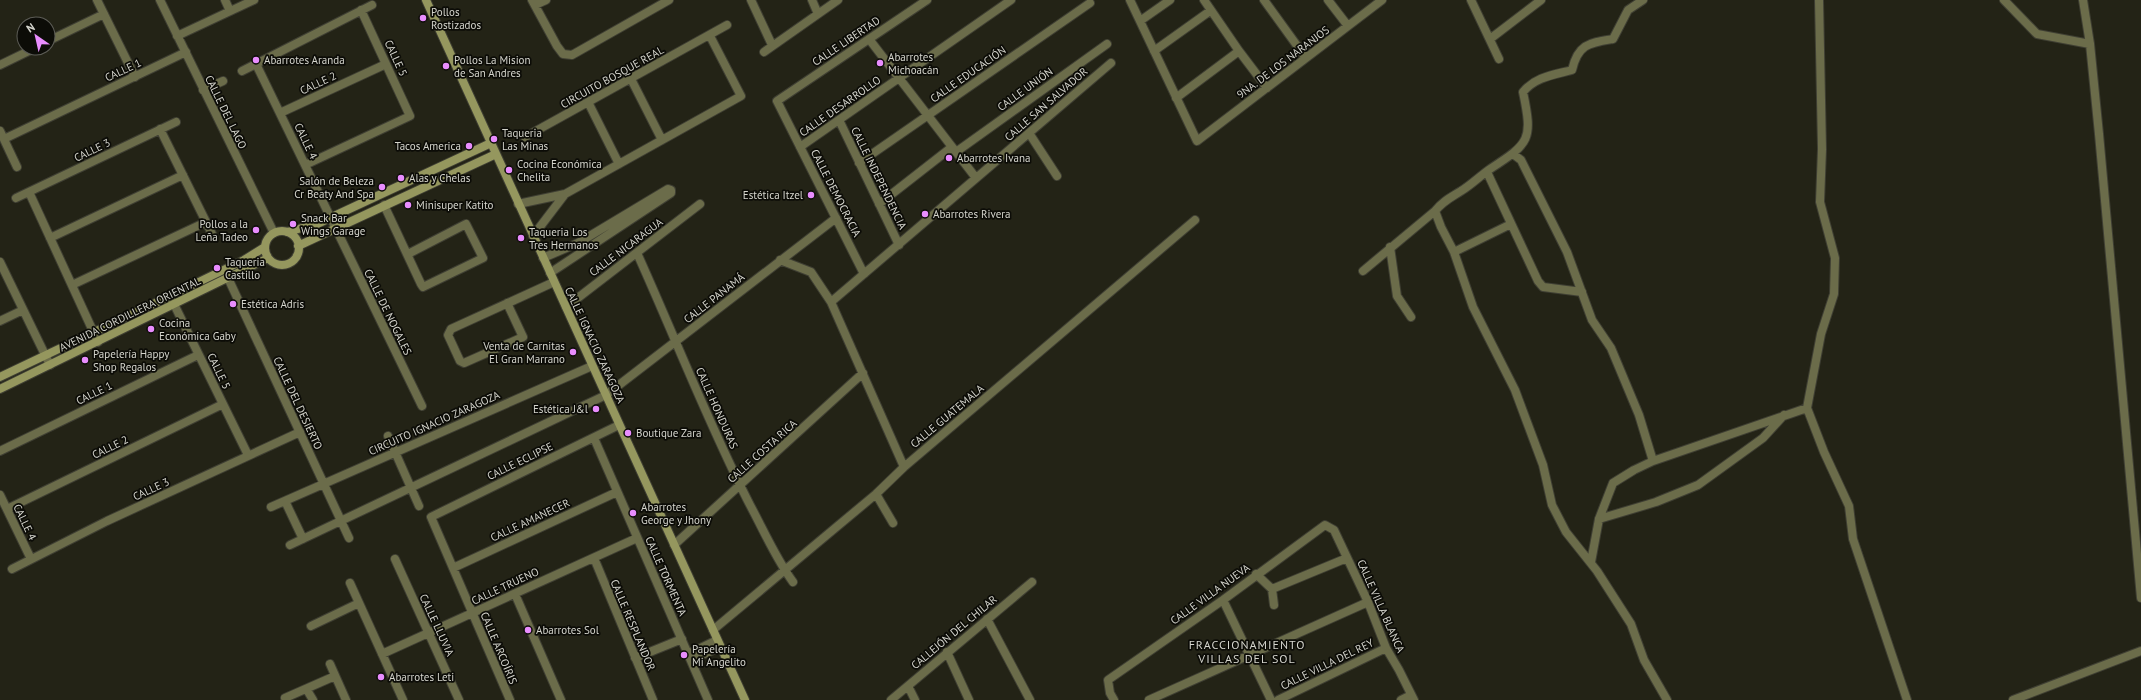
<svg xmlns="http://www.w3.org/2000/svg" width="2141" height="700" viewBox="0 0 2141 700" font-family="'PT Sans',sans-serif">
  <rect width="100%" height="100%" fill="#232316"/>
  <g fill="none" stroke-linecap="round" stroke-linejoin="round">
    <defs>
      <path id="street" d="M97 0 135 77
        M160 0 274 233
        M225 0 230 11
        M532 0 557 46 563 54 572 55 669 0
        M751 0 772 45
        M812 0 818 14
        M1130 0 1197 141 1382 0
        M1204 0 1239 51 1267 88
        M1264 0 1306 58
        M1328 0 1348 26
        M1471 0 1499 59
        M1643 0 1628 10 1613 39C1589 43 1578 44 1572 70 1553 75 1535 77 1523 92 1533 140 1530 143 1490 169 1480 176 1471 185 1461 191 1450 198 1443 201 1435 211L1441 227 1454 252 1473 307 1515 390 1543 465 1552 505 1566 532 1597 571 1631 624 1644 660 1667 700
        M1819 0 1822 149 1820 202 1835 258 1834 294 1821 334 1807 408 1824 452 1849 506 1853 539 1907 700
        M2004 0 2037 34 2090 44
        M2083 0 2090 44 2099 134 2141 598
        M535 5 546 0
        M1140 21 1170 0
        M177 36 254 0
        M869 39 976 178
        M1490 39 1541 0
        M48 41 104 14
        M1154 51 1210 11
        M764 52 838 0
        M256 64 422 406
        M0 65 35 48
        M242 71 372 5
        M631 79 662 140
        M203 90 223 81
        M1176 98 1239 51
        M588 102 619 164
        M280 113 386 64
        M839 120 899 245
        M160 129 212 234
        M0 131 17 167
        M1029 133 1057 176
        M525 137 727 25
        M4 139 186 52
        M800 147 1011 0
        M956 152 1107 44
        M1513 154 1521 160 1567 252 1592 320 1611 348 1639 415 1653 461 1634 470 1613 483 1599 519 1591 562
        M859 163 1090 3
        M305 165 410 116 361 10
        M1487 172 1538 281 1543 287 1582 292
        M29 192 98 342
        M16 198 176 122
        M518 204 565 194 741 96 710 36
        M879 204 952 147
        M384 205 421 284 423 287 483 258 466 224 408 254
        M533 236 565 194
        M50 238 183 175
        M1390 247 1397 296 1411 317
        M1454 252 1511 224
        M637 253C675 337 708 423 750 505 764 531 776 559 793 582
        M543 258 578 243 668 189 671 190V193L550 273
        M780 260 811 272 831 302 904 467
        M0 262 50 365
        M1363 271 1435 211
        M864 274 777 101 927 0
        M228 278 349 538
        M72 285 206 222
        M170 296 248 455
        M831 302 1111 63
        M507 303 523 337 464 363 460 361 448 335 451 329 554 282
        M566 307 700 204
        M0 321 23 310
        M388 436 419 506
        M594 438 708 700
        M0 451 198 355
        M1653 461 1807 408
        M876 494 893 523
        M0 495 31 559
        M285 501 303 539
        M271 507 592 366
        M7 509 223 404
        M1599 519 1656 502 1698 485 1763 438 1784 415
        M290 545 606 395 836 218
        M674 545 863 373
        M594 558 653 700
        M395 559 459 700
        M453 568 617 492
        M12 569 107 521 300 432
        M1256 574 1272 589
        M350 583 403 700
        M1272 589 1347 558
        M1272 589 1274 605
        M515 594 561 700
        M1223 600 1271 700
        M987 619 1030 700
        M311 626 359 603
        M713 630 876 494 904 467 1195 220
        M947 652 969 700
        M382 654 637 538
        M688 654 717 640
        M635 658 682 639
        M691 660 720 647
        M330 664 346 700
        M908 686 915 700
        M307 690 313 700
        M285 698 335 676
        M510 700 431 517 619 425
        M891 700 1032 582
        M1114 700 1110 693 1108 680 1223 600 1325 525 1334 530 1368 602 1386 648 1399 670 1414 700
        M1149 700 1368 602
        M1278 700 1386 648
        M1401 700 1411 695
        M2013 700 2141 651"/>
      <path id="secondary" d="M426 0 745 700
        M265 248a17 17 0 1 1 34 0a17 17 0 1 1-34 0Z
        M287 232 317 224 491 143
        M298 246 496 154
        M0 377 170 296 244 260 265 247
        M0 389 268 258"/>
    </defs>
    <!-- street casing -->
    <use href="#street" stroke="#3f3f33" stroke-width="10"/>
    <!-- secondary casing -->
    <use href="#secondary" stroke="#3f3f33" stroke-width="10"/>
    <!-- street -->
    <use href="#street" stroke="#6b6c4a" stroke-width="8"/>
    <!-- secondary -->
    <use href="#secondary" stroke="#95975e" stroke-width="8"/>
  </g>
  <!-- markers -->
  <g fill="#e98dfe" stroke="#0c0c07" stroke-width="1.5">
    <circle cx="423" cy="18" r="4"/>
    <circle cx="256" cy="60" r="4"/>
    <circle cx="880" cy="63" r="4"/>
    <circle cx="446" cy="66" r="4"/>
    <circle cx="494" cy="139" r="4"/>
    <circle cx="469" cy="146" r="4"/>
    <circle cx="949" cy="158" r="4"/>
    <circle cx="509" cy="170" r="4"/>
    <circle cx="401" cy="178" r="4"/>
    <circle cx="382" cy="187" r="4"/>
    <circle cx="811" cy="195" r="4"/>
    <circle cx="408" cy="205" r="4"/>
    <circle cx="925" cy="214" r="4"/>
    <circle cx="293" cy="224" r="4"/>
    <circle cx="256" cy="230" r="4"/>
    <circle cx="521" cy="238" r="4"/>
    <circle cx="217" cy="268" r="4"/>
    <circle cx="233" cy="304" r="4"/>
    <circle cx="151" cy="329" r="4"/>
    <circle cx="573" cy="352" r="4"/>
    <circle cx="85" cy="360" r="4"/>
    <circle cx="596" cy="409" r="4"/>
    <circle cx="628" cy="433" r="4"/>
    <circle cx="633" cy="513" r="4"/>
    <circle cx="528" cy="630" r="4"/>
    <circle cx="684" cy="655" r="4"/>
    <circle cx="381" cy="677" r="4"/>
  </g>
  <g text-anchor="middle" dominant-baseline="central" stroke-width="3.5" stroke-linejoin="round" paint-order="stroke">
    <!-- poi labels -->
    <g font-size="11" fill="#d5d5cd" stroke="#0c0c07" text-anchor="start">
      <text x="431" y="12">Pollos<tspan x="431" dy="13">Rostizados</tspan></text>
      <text x="888" y="57">Abarrotes<tspan x="888" dy="13">Michoacán</tspan></text>
      <text x="264" y="60">Abarrotes Aranda</text>
      <text x="454" y="60">Pollos La Mision<tspan x="454" dy="13">de San Andres</tspan></text>
      <text x="502" y="133">Taqueria<tspan x="502" dy="13">Las Minas</tspan></text>
      <text x="461" y="146" text-anchor="end">Tacos America</text>
      <text x="957" y="158">Abarrotes Ivana</text>
      <text x="517" y="164">Cocina Económica<tspan x="517" dy="13">Chelita</tspan></text>
      <text x="409" y="178">Alas y Chelas</text>
      <text x="374" y="181" text-anchor="end">Salón de Beleza<tspan x="374" dy="13">Cr Beaty And Spa</tspan></text>
      <text x="803" y="195" text-anchor="end">Estética Itzel</text>
      <text x="416" y="205">Minisuper Katito</text>
      <text x="933" y="214">Abarrotes Rivera</text>
      <text x="301" y="218">Snack Bar<tspan x="301" dy="13">Wings Garage</tspan></text>
      <text x="248" y="224" text-anchor="end">Pollos a la<tspan x="248" dy="13">Leña Tadeo</tspan></text>
      <text x="529" y="232">Taqueria Los<tspan x="529" dy="13">Tres Hermanos</tspan></text>
      <text x="225" y="262">Taqueria<tspan x="225" dy="13">Castillo</tspan></text>
      <text x="241" y="304">Estética Adris</text>
      <text x="159" y="323">Cocina<tspan x="159" dy="13">Económica Gaby</tspan></text>
      <text x="565" y="346" text-anchor="end">Venta de Carnitas<tspan x="565" dy="13">El Gran Marrano</tspan></text>
      <text x="93" y="354">Papelería Happy<tspan x="93" dy="13">Shop Regalos</tspan></text>
      <text x="588" y="409" text-anchor="end">Estética J&amp;l</text>
      <text x="636" y="433">Boutique Zara</text>
      <text x="641" y="507">Abarrotes<tspan x="641" dy="13">George y Jhony</tspan></text>
      <text x="536" y="630">Abarrotes Sol</text>
      <text x="692" y="649">Papelería<tspan x="692" dy="13">Mi Angelito</tspan></text>
      <text x="389" y="677">Abarrotes Leti</text>
    </g>
    <!-- street labels -->
    <g font-size="11" fill="#d5d5cd" stroke="#0c0c07">
      <text transform="translate(846 41) rotate(-34)">CALLE LIBERTAD</text>
      <text transform="translate(396 58) rotate(65)">CALLE 5</text>
      <text transform="translate(1283 62) rotate(-37)">9NA. DE LOS NARANJOS</text>
      <text transform="translate(123 70) rotate(-25)">CALLE 1</text>
      <text transform="translate(968 74) rotate(-35)">CALLE EDUCACIÓN</text>
      <text transform="translate(612 77) rotate(-29)">CIRCUITO BOSQUE REAL</text>
      <text transform="translate(318 83) rotate(-25)">CALLE 2</text>
      <text transform="translate(1025 89) rotate(-36)">CALLE UNIÓN</text>
      <text transform="translate(1046 104) rotate(-41)">CALLE SAN SALVADOR</text>
      <text transform="translate(840 106) rotate(-35)">CALLE DESARROLLO</text>
      <text transform="translate(226 112) rotate(64)">CALLE DEL LAGO</text>
      <text transform="translate(306 141) rotate(64)">CALLE 4</text>
      <text transform="translate(92 150) rotate(-26)">CALLE 3</text>
      <text transform="translate(879 178) rotate(64)">CALLE INDEPENDENCIA</text>
      <text transform="translate(836 193) rotate(63)">CALLE DEMOCRACIA</text>
      <text transform="translate(626 247) rotate(-37)">CALLE NICARAGUA</text>
      <text transform="translate(714 298) rotate(-38)">CALLE PANAMÁ</text>
      <text transform="translate(388 312) rotate(64)">CALLE DE NOGALES</text>
      <text transform="translate(130 314) rotate(-26)">AVENIDA CORDILLERA ORIENTAL</text>
      <text transform="translate(595 345) rotate(65)">CALLE IGNACIO ZARAGOZA</text>
      <text transform="translate(219 371) rotate(64)">CALLE 5</text>
      <text transform="translate(94 393) rotate(-26)">CALLE 1</text>
      <text transform="translate(298 403) rotate(65)">CALLE DEL DESIERTO</text>
      <text transform="translate(717 408) rotate(66)">CALLE HONDURAS</text>
      <text transform="translate(947 416) rotate(-40)">CALLE GUATEMALA</text>
      <text transform="translate(434 423) rotate(-24)">CIRCUITO IGNACIO ZARAGOZA</text>
      <text transform="translate(110 447) rotate(-26)">CALLE 2</text>
      <text transform="translate(762 451) rotate(-42)">CALLE COSTA RICA</text>
      <text transform="translate(520 461) rotate(-26)">CALLE ECLIPSE</text>
      <text transform="translate(151 489) rotate(-25)">CALLE 3</text>
      <text transform="translate(530 520) rotate(-25)">CALLE AMANECER</text>
      <text transform="translate(25 522) rotate(64)">CALLE 4</text>
      <text transform="translate(666 576) rotate(66)">CALLE TORMENTA</text>
      <text transform="translate(505 586) rotate(-25)">CALLE TRUENO</text>
      <text transform="translate(1210 594) rotate(-36)">CALLE VILLA NUEVA</text>
      <text transform="translate(1381 606) rotate(66)">CALLE VILLA BLANCA</text>
      <text transform="translate(437 625) rotate(65)">CALLE LLUVIA</text>
      <text transform="translate(633 625) rotate(67)">CALLE RESPLANDOR</text>
      <text transform="translate(954 632) rotate(-40)">CALLEJÓN DEL CHILAR</text>
      <text transform="translate(499 648) rotate(67)">CALLE ARCOÍRIS</text>
      <text transform="translate(1327 664) rotate(-26)">CALLE VILLA DEL REY</text>
    </g>
    <!-- neighbourhood labels -->
    <g font-size="12" letter-spacing="1" fill="#d5d5cd" stroke="#0c0c07">
      <text x="1247" y="644">FRACCIONAMIENTO<tspan x="1247" dy="14">VILLAS DEL SOL</tspan></text>
    </g>
  </g>
  <!-- north arrow -->
  <g transform="translate(36 36) rotate(326)"><circle r="19" fill="#0c0c07" stroke="#5c5c56"/>
  <path d="M0-3L7 15L0 10L-7 15Z" fill="#e98dfe"/>
  <text y="-6" font-size="11" font-weight="bold" text-anchor="middle" fill="#d5d5cd">N</text>
  </g>
</svg>
